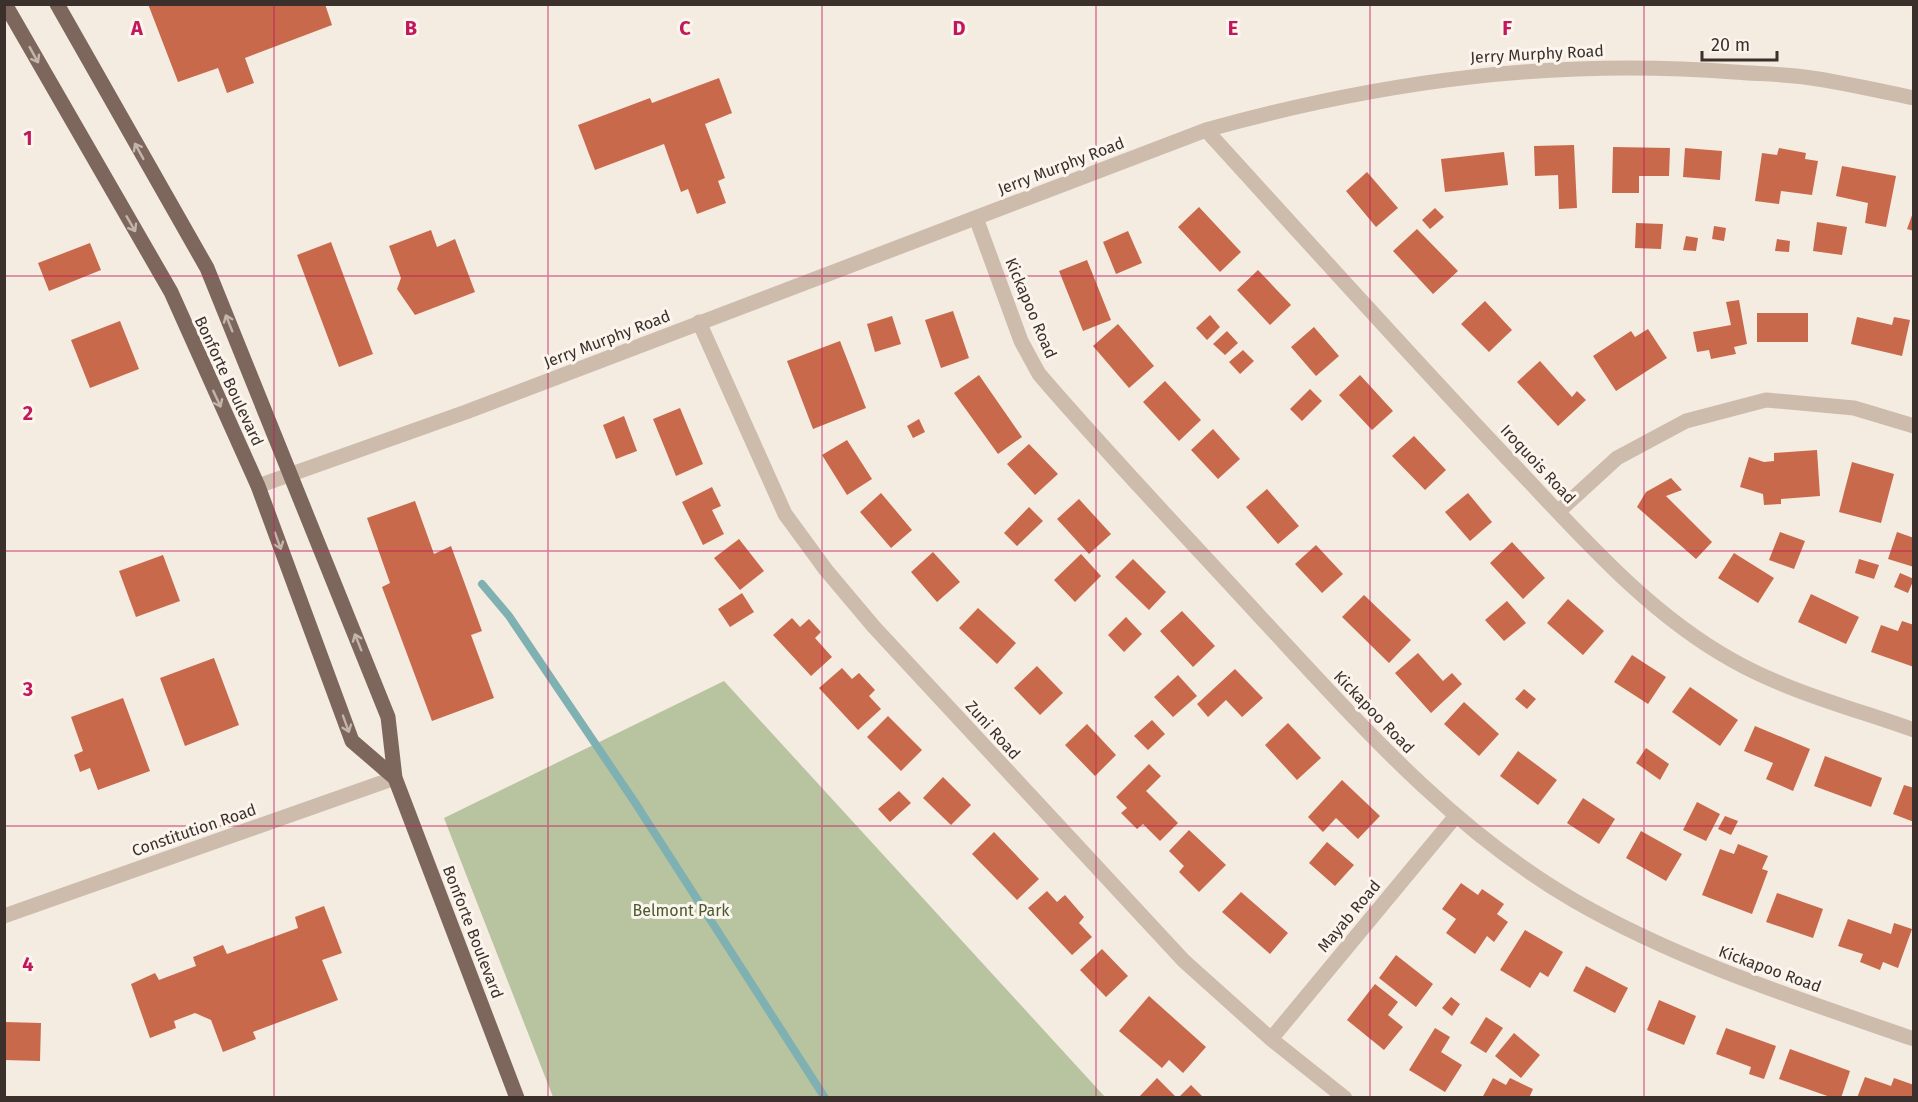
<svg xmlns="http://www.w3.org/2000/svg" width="1918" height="1102" viewBox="0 0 1918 1102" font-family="'Fira Sans',sans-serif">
  <rect width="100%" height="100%" fill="#f4ebe1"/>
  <!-- green -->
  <path fill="#b8c4a0" d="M724 681 1105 1097H553L444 818Z"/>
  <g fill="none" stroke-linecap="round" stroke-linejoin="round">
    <!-- stream -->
    <path stroke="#7fb0b2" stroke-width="8" d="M482 584 509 616 634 801 825 1098"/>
  </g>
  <!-- building -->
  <path fill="#c8694b" d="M148 4H325L332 25 245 58 254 83 227 93 218 68 178 82Z
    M719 78 732 113 705 124 725 178 718 181 726 203 697 214 688 189 681 192 664 144 595 170 578 125 650 98 652 103Z
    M1574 145 1577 208 1559 209 1558 175 1535 176 1534 146Z
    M1613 147 1670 148 1669 176H1639V193H1612Z
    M1685 148 1722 151 1720 180 1683 177Z
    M1779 148 1806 153 1805 159 1818 161 1812 195 1781 191 1779 204 1755 201 1762 153 1777 155Z
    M1504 152 1508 185 1445 192 1441 159Z
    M1842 166 1896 176 1886 227 1865 223 1868 203 1836 196Z
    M1367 172 1398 208 1376 227 1346 191Z
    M1199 207 1241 252 1220 272 1178 227Z
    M1435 208 1444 217 1430 229 1422 220Z
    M1914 210V231L1907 229Z
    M1817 222 1847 227 1842 255 1813 251Z
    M1636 223 1663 224 1661 249 1635 248Z
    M1714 226 1726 228 1724 241 1712 239Z
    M1417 229 1458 271 1433 294 1393 251Z
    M431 230 437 247 455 239 475 292 415 315 397 289 401 278 389 246Z
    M1128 231 1142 263 1116 274 1103 242Z
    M1686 236 1698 238 1696 251 1683 250Z
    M1777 239 1790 241 1789 252 1775 251Z
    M331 242 373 354 339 367 297 255Z
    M90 243 101 270 49 291 38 263Z
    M1087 260 1111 320 1083 331 1059 271Z
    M1258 270 1291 305 1270 325 1237 290Z
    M1739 300 1747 344 1734 347 1736 354 1711 359 1709 350 1697 352 1693 332 1731 325 1726 302Z
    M1485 301 1512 330 1489 352 1461 324Z
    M953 311 969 358 941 368 925 320Z
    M1757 313H1808V342H1757Z
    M1210 315 1220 327 1207 340 1196 328Z
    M892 316 901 344 875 352 867 324Z
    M1857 317 1892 325 1894 317 1910 320 1902 356 1851 344Z
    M120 321 139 369 90 388 71 340Z
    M1118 324 1154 366 1129 388 1093 346Z
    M1314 327 1339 356 1316 376 1291 347Z
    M1648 329 1667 358 1616 391 1593 356 1631 331 1635 337Z
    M1227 331 1238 343 1225 355 1213 344Z
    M840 341 866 408 813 429 787 361Z
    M1243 350 1254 361 1240 374 1229 362Z
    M1540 361 1572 397 1577 391 1586 400 1558 426 1517 382Z
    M979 375 1022 437 998 454 954 393Z
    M1360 375 1393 411 1372 430 1339 395Z
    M1165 381 1201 420 1179 441 1143 402Z
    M1310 389 1322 401 1302 421 1290 409Z
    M680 408 703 464 676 476 653 419Z
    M624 416 637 451 616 459 603 425Z
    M919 419 925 432 913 438 907 426Z
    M1213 429 1240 459 1218 479 1191 450Z
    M1414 436 1446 470 1425 490 1392 456Z
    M847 440 872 479 847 495 822 455Z
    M1029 444 1058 474 1035 495 1007 464Z
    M1817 450 1820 496 1781 499V504L1764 505 1763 494 1740 487 1749 457 1764 462 1774 461V453Z
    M1852 462 1894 474 1881 523 1839 512Z
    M1671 478 1682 490 1666 496 1712 542 1696 559 1637 507 1646 492Z
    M712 487 721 506 712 510 724 534 703 545 682 502Z
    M1267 489 1299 526 1278 544 1246 507Z
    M881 493 912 530 891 548 860 512Z
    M1468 493 1492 522 1470 541 1445 512Z
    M1079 499 1111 534 1089 554 1057 519Z
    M415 501 434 554 451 546 482 631 471 635 494 698 432 721 382 587 390 583 367 518Z
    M1029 507 1043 521 1017 546 1004 533Z
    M1780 532 1805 541 1794 569 1769 560Z
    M1897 532 1914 538V567L1888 559Z
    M739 539 764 571 740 590 714 558Z
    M1512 542 1545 578 1523 599 1490 563Z
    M1316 545 1343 574 1322 593 1295 564Z
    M933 552 960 582 937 602 911 572Z
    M1734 553 1774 578 1758 603 1718 578Z
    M1081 554 1101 576 1075 602 1054 580Z
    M163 555 180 601 136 617 119 571Z
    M1133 559 1166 592 1149 610 1115 577Z
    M1859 559 1879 565 1874 579 1855 573Z
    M1900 573 1914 579 1908 593 1894 587Z
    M742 593 754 612 730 627 718 609Z
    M1811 594 1859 617 1846 644 1798 622Z
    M1364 595 1411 640 1389 663 1342 617Z
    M1568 599 1604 631 1583 655 1547 623Z
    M1507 601 1526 623 1504 641 1485 620Z
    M978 608 1016 643 997 664 959 628Z
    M1182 611 1215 646 1193 667 1160 631Z
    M1126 617 1142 634 1124 652 1108 635Z
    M792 618 800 627 809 619 821 632 815 638 832 657 811 676 773 635Z
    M1902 621 1914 625V667L1871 652 1881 625 1898 631Z
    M1418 653 1443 681 1452 673 1462 684 1431 713 1395 673Z
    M1632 655 1666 677 1648 704 1614 682Z
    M214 658 239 725 185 746 160 678Z
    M1037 666 1063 693 1040 715 1014 688Z
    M842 668 852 679 859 673 875 690 869 696 881 709 858 730 819 688Z
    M1235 669 1263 698 1242 717 1226 700 1208 717 1197 704Z
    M1178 675 1197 696 1173 717 1154 697Z
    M1690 687 1738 720 1720 746 1672 712Z
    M1524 689 1536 699 1527 709 1515 699Z
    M123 698 150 771 98 790 90 768 80 772 74 755 83 751 71 717Z
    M1464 702 1499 734 1479 756 1444 724Z
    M888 716 922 750 901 771 867 737Z
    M1152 720 1165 734 1148 750 1134 736Z
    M1288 723 1321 758 1297 780 1265 745Z
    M1087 724 1116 755 1095 776 1065 745Z
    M1755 726 1810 749 1793 791 1766 779 1773 763 1744 751Z
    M1646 748 1669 764 1660 780 1636 763Z
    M1518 751 1557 780 1538 805 1500 776Z
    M1825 756 1882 778 1871 807 1814 786Z
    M1149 764 1161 776 1146 791 1178 823 1160 841 1143 824 1137 829 1121 813 1127 808 1116 797Z
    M943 777 971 805 951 825 923 798Z
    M1342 780 1380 816 1358 839 1336 818 1323 832 1308 817Z
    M1904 785 1914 788V822L1893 814Z
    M899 791 911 803 890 822 878 809Z
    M1583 798 1615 819 1599 844 1567 823Z
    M1697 802 1720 814 1706 841 1683 830Z
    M1725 816 1738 821 1731 835 1718 829Z
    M1189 830 1226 865 1199 892 1179 872 1184 866 1169 851Z
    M1641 831 1682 854 1666 881 1626 858Z
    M994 832 1039 879 1017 900 972 854Z
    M1327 842 1354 865 1335 886 1309 863Z
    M1738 844 1768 856 1762 869 1768 871 1752 914 1702 895 1720 849 1734 854Z
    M1461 883 1478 895 1482 889 1504 904 1497 914 1508 922 1494 942 1487 936 1475 954 1446 933 1456 919 1442 909Z
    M1047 891 1057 902 1065 895 1084 917 1079 923 1092 937 1072 955 1028 908Z
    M1241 892 1288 933 1270 954 1222 912Z
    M1777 893 1823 909 1813 938 1766 922Z
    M324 906 342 953 322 960 338 1000 253 1032 256 1039 223 1052 211 1020 195 1013 174 1021 176 1028 150 1038 131 984 155 973 159 980 196 966 193 957 223 945 227 954 298 928 295 917Z
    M1848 919 1891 934 1894 923 1912 929 1898 968 1883 962 1880 970 1860 962 1863 954 1838 946Z
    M1525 930 1563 952 1548 977 1540 972 1530 988 1500 970Z
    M1102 949 1128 976 1106 997 1080 970Z
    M1396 955 1433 984 1416 1007 1379 978Z
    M1586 966 1628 988 1615 1013 1573 991Z
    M1375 984 1398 1002 1388 1015 1403 1027 1384 1050 1347 1020Z
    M1149 996 1206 1047 1183 1073 1169 1060 1162 1068 1119 1031Z
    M1451 997 1460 1004 1452 1016 1442 1008Z
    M1659 1000 1696 1016 1684 1045 1647 1030Z
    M1486 1017 1503 1028 1486 1053 1470 1043Z
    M4 1022 41 1023 40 1061 4 1060Z
    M1435 1028 1450 1037 1441 1052 1462 1065 1445 1092 1409 1070Z
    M1726 1028 1776 1046 1764 1079 1749 1074 1751 1067 1716 1054Z
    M1514 1033 1540 1055 1521 1078 1495 1056Z
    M1790 1049 1850 1071 1841 1098H1833L1779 1079Z
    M1865 1077 1891 1086 1894 1078 1914 1085V1098H1857Z
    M1157 1078 1177 1098H1138Z
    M1493 1078 1506 1085 1510 1078 1533 1089 1529 1098H1482Z
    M1191 1085 1204 1098H1178Z"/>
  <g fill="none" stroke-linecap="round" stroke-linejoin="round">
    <!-- minor -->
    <path stroke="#cdbbac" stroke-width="15" d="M1206 130C1306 240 1405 350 1507 458 1576 530 1644 611 1732 660 1786 691 1855 709 1914 730
      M976 218 1021 341 1039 374C1111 458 1188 538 1263 620 1359 723 1451 829 1575 901 1681 962 1799 999 1914 1039
      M699 322 785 514 826 570 874 627 1184 961 1271 1039 1345 1098
      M258 486 466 412 1206 130C1381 81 1553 58 1734 72 1760 74 1786 74 1811 78 1846 83 1880 91 1914 98
      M1558 512 1617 458 1686 421 1766 400 1854 408 1914 426
      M4 916 395 778
      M1271 1039 1455 817"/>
    <!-- major -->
    <path stroke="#7d675c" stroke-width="15" d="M5 4 171 292 258 486 352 741 395 778
      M57 4 207 268 388 717 395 778 517 1098"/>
  </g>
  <!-- one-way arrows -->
  <defs><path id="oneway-shaft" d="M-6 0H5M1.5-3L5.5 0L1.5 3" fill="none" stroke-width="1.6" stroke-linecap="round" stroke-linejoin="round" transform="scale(1.5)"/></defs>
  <g stroke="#c2b5ac">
    <use href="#oneway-shaft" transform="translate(34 55) rotate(61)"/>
    <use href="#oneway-shaft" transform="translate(139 151) rotate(-119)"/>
    <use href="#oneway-shaft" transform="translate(131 224) rotate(60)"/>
    <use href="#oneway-shaft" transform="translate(229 323) rotate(-112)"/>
    <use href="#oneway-shaft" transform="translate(217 399) rotate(65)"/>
    <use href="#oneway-shaft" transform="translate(278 541) rotate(70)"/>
    <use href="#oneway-shaft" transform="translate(358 642) rotate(-112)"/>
    <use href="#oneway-shaft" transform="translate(346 724) rotate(70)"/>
  </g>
  <!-- grid -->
  <path fill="none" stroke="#c2185b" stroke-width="1.5" stroke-opacity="0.55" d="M274 4V1098M548 4V1098M822 4V1098M1096 4V1098M1370 4V1098M1644 4V1098M4 276H1914M4 551H1914M4 826H1914"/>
  <g text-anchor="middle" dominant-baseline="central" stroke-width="6" stroke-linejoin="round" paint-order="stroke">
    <!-- street labels -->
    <g font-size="16" fill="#3b302b" stroke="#fbf5ee">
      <text transform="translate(1537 54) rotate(-3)">Jerry Murphy Road</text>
      <text transform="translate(1061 166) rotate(-21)">Jerry Murphy Road</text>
      <text transform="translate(1031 308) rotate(67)">Kickapoo Road</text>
      <text transform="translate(607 339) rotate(-21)">Jerry Murphy Road</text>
      <text transform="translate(229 381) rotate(65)">Bonforte Boulevard</text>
      <text transform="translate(1538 464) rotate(47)">Iroquois Road</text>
      <text transform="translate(1374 712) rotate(46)">Kickapoo Road</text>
      <text transform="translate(993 730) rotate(48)">Zuni Road</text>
      <text transform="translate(194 830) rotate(-19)">Constitution Road</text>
      <text transform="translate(1349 916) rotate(-50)">Mayab Road</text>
      <text transform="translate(473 932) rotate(69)">Bonforte Boulevard</text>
      <text transform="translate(1770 969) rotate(20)">Kickapoo Road</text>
    </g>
    <!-- park labels -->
    <g font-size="16" fill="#4a5a2e" stroke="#fbf5ee">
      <text x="681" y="910">Belmont Park</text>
    </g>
  </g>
  <g font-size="20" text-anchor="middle" font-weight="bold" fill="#c2185b" stroke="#fbf5ee" stroke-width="6" stroke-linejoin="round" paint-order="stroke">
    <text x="137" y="35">A</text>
    <text x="411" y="35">B</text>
    <text x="685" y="35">C</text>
    <text x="959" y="35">D</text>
    <text x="1233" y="35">E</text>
    <text x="1507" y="35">F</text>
    <text x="28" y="145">1</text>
    <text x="28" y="420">2</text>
    <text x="28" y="696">3</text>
    <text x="28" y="971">4</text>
  </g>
  <!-- border -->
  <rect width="1918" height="1102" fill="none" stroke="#3b302b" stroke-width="12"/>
  <!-- scale -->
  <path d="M1702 51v9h75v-9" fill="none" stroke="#3b302b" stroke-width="3"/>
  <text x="1711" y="51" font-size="18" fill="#3b302b" stroke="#fbf5ee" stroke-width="4.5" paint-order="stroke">20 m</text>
</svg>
